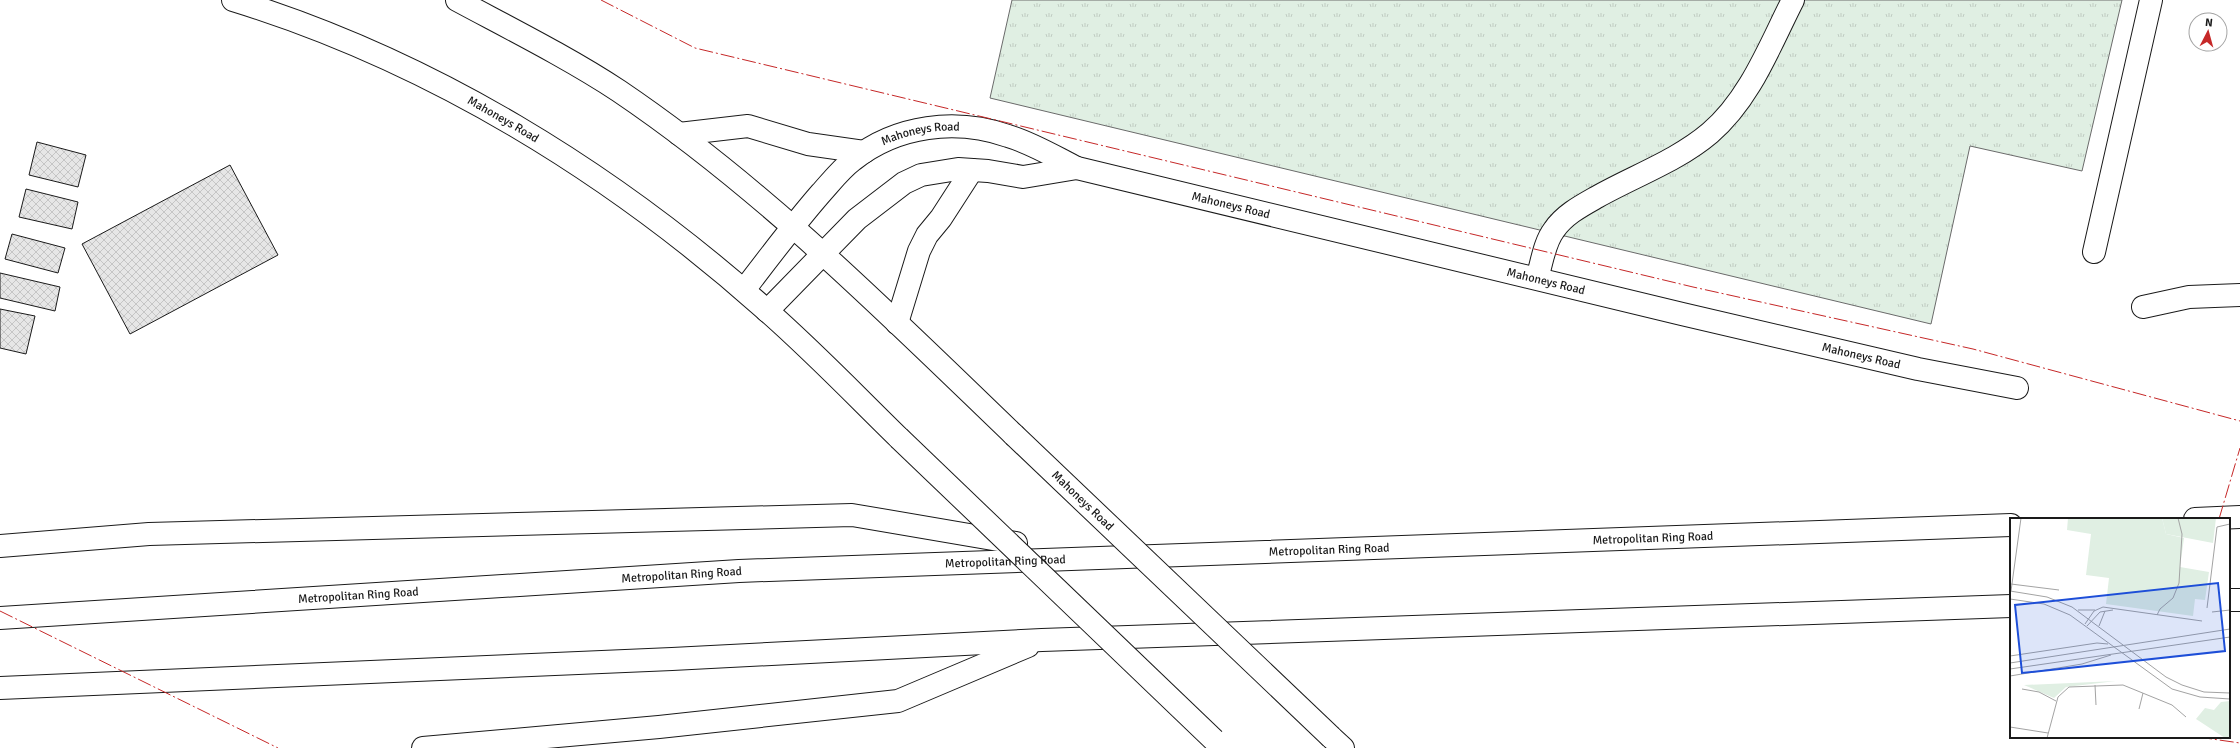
<svg xmlns="http://www.w3.org/2000/svg" width="2240" height="748" viewBox="0 0 2240 748" font-family="Signika,sans-serif">
  <defs>
    <pattern id="grass-tufts" width="24" height="20" patternUnits="userSpaceOnUse"><rect width="24" height="20" fill="#e0efe3"/><path d="M3 7l-1-3M5 7V3M7 7l1-3M15 17l-1-3M17 17v-4M19 17l1-3" fill="none" stroke="#c0ccc2"/></pattern>
    <pattern id="building-cross-hatch" width="8" height="8" patternUnits="userSpaceOnUse"><rect width="8" height="8" fill="#e6e6e6"/><path d="M0 0l8 8M0 8l8-8" fill="none" stroke="#c5c5c5"/></pattern>
  </defs>
  <rect width="100%" height="100%" fill="#fff"/>
  <!-- grass -->
  <path fill="url(#grass-tufts)" stroke="#6a6a6a" d="M1012 0H2122L2082 171 1970 146 1931 324 990 98Z"/>
  <!-- building -->
  <path fill="url(#building-cross-hatch)" stroke="#1a1a1a" d="M37 142 86 155 78 187 29 175Z
    M230 165 278 255 130 334 82 244Z
    M26 189 78 202 72 229 19 217Z
    M12 234 65 248 58 273 5 259Z
    M0 273 60 287 55 311 0 298Z
    M0 309 35 316 26 354 0 348Z"/>
  <g fill="none" stroke-linecap="round" stroke-linejoin="round">
    <defs>
      <g id="minor">
        <path d="M2094 252 2151 0"/>
        <path d="M1537 278C1542 263 1544 243 1554 230 1564 215 1581 206 1597 197 1634 176 1677 161 1710 133 1750 99 1770 45 1793 0"/>
        <path id="s1" d="M744 290C769 257 794 224 821 193 831 182 841 169 853 160 897 125 956 118 1008 136 1032 143 1055 157 1077 168L1682 314 1918 369 2017 388"/>
        <path d="M2143 307 2189 297 2240 295"/>
        <path d="M767 311 857 219 904 183 921 175 958 169 988 171 1023 177 1077 168"/>
      </g>
      <g id="major">
        <path id="s2" d="M233 0C431 61 611 172 765 309 812 350 855 395 899 438"/>
        <path d="M457 0C509 28 569 58 619 91 764 189 888 314 1014 435"/>
        <path d="M679 134 748 126 808 144 864 152"/>
        <path d="M897 323 919 251 927 235 941 218 972 170"/>
        <path d="M1331 737 1343 748"/>
      </g>
      <g id="highway">
        <path d="M2195 519 2240 517"/>
        <path d="M0 546 149 534 852 515 1016 543"/>
        <path d="M2229 600H2240"/>
        <path id="s3" d="M0 618 739 571 2011 525"/>
        <path d="M0 688 672 659 1042 640 2011 606"/>
        <path d="M423 748 659 727 898 701 1028 646"/>
      </g>
    </defs>
    <!-- minor casing -->
    <use href="#minor" stroke="#1a1a1a" stroke-width="24"/>
    <!-- major casing -->
    <use href="#major" stroke="#1a1a1a" stroke-width="24"/>
    <!-- highway casing -->
    <use href="#highway" stroke="#1a1a1a" stroke-width="24"/>
    <!-- minor -->
    <use href="#minor" stroke="#fff" stroke-width="22"/>
    <!-- major -->
    <use href="#major" stroke="#fff" stroke-width="22"/>
    <!-- highway -->
    <use href="#highway" stroke="#fff" stroke-width="22"/>
    <defs>
      <g id="major-bridge">
        <path id="s4" d="M1014 435 1331 737"/>
        <path d="M899 438 1214 740"/>
      </g>
    </defs>
    <!-- major-bridge casing -->
    <use href="#major-bridge" stroke="#1a1a1a" stroke-width="24" stroke-linecap="butt"/>
    <!-- major-bridge -->
    <use href="#major-bridge" stroke="#fff" stroke-width="22"/>
    <!-- power -->
    <path stroke="#c62828" stroke-width="1" stroke-dasharray="14 3 2 3" stroke-linecap="butt" d="M601 0 695 48 1693 287 1973 349 2240 421
      M2219 519 2240 448
      M0 611 278 748
      M2198 737 2240 743"/>
  </g>
  <g text-anchor="middle" dominant-baseline="central" stroke-width="3" stroke-linejoin="round" paint-order="stroke">
    <!-- street labels -->
    <g font-size="12" fill="#1a1a1a" stroke="#fff">
      <text stroke="none"><textPath href="#s2" startOffset="296">Mahoneys Road</textPath></text>
      <text stroke="none"><textPath href="#s1" startOffset="244">Mahoneys Road</textPath></text>
      <text stroke="none"><textPath href="#s1" startOffset="568">Mahoneys Road</textPath></text>
      <text stroke="none"><textPath href="#s1" startOffset="892">Mahoneys Road</textPath></text>
      <text stroke="none"><textPath href="#s1" startOffset="1216">Mahoneys Road</textPath></text>
      <text stroke="none"><textPath href="#s4" startOffset="95">Mahoneys Road</textPath></text>
      <text stroke="none"><textPath href="#s3" startOffset="1655">Metropolitan Ring Road</textPath></text>
      <text stroke="none"><textPath href="#s3" startOffset="1331">Metropolitan Ring Road</textPath></text>
      <text stroke="none"><textPath href="#s3" startOffset="1007">Metropolitan Ring Road</textPath></text>
      <text stroke="none"><textPath href="#s3" startOffset="683">Metropolitan Ring Road</textPath></text>
      <text stroke="none"><textPath href="#s3" startOffset="359">Metropolitan Ring Road</textPath></text>
    </g>
  </g>
  <!-- overview -->
  <g transform="translate(2010 518)">
    <rect width="220" height="220" fill="#fff"/>
    <path d="M58 0H152L156 16 174 20 170 49 199 54 195 82 185 81 183 98 96 86 99 60 76 57 81 16 57 12Z" fill="#e0efe3"/>
    <path d="M106 163 56 169 44 180 14 167ZM220 183V220H215L186 201 195 190 204 192 211 184Z" fill="#e0efe3"/>
    <path d="M152 0H206L203 25 156 16Z" fill="#e0efe3"/>
    <path fill="none" stroke="#a3a3a3" stroke-width="1" d="M1 66 49 72M0 73 37 79 62 89 156 159 172 167 194 174 220 175M1 73 11 0M0 81 34 86 60 97 162 171 190 179 220 181M197 90 207 9 220 6M68 92H85M202 94 220 92M147 97 150 91 163 80 169 65 172 16 168 0M75 106 84 93 93 89 192 103M77 108 90 94 103 92M89 108 95 93M0 138 87 125 98 126M0 145 220 111M0 151 220 119M0 158 72 146 101 137M85 167 86 187M12 171 29 174 46 183M129 191 133 175M0 209 38 215M37 220 48 179 59 169 113 167 162 187 176 199"/>
    <path fill="#1d4ed8" fill-opacity="0.15" stroke="#1d4ed8" stroke-width="2" d="M208 65 215 133 12 155 5 87Z"/>
    <rect width="220" height="220" fill="none" stroke="#1a1a1a" stroke-width="2"/>
  </g>
  <!-- north arrow -->
  <g transform="translate(2208 32) rotate(6)"><circle r="19" fill="#ffffff" stroke="#a3a3a3"/>
  <path d="M0-3L7 15L0 10L-7 15Z" fill="#c62828"/>
  <text y="-6" font-size="11" font-weight="bold" text-anchor="middle" fill="#1a1a1a">N</text>
  </g>
</svg>
